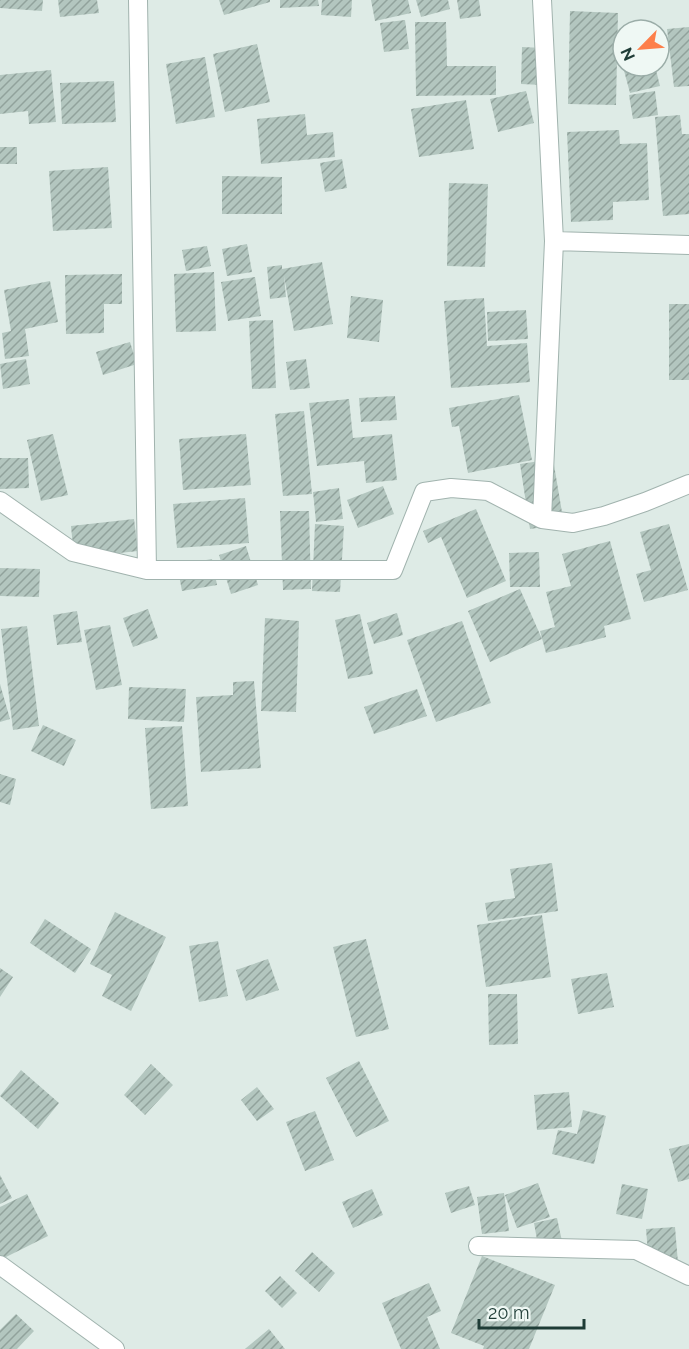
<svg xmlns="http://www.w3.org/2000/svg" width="689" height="1349" viewBox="0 0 689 1349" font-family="Raleway,sans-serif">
  <defs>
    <pattern id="building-hatch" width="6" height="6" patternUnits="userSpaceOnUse" patternTransform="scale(1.5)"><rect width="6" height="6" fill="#b3c6bf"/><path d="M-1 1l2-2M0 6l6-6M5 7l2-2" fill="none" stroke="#91a29c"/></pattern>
  </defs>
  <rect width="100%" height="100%" fill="#deebe6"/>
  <!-- building -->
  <path fill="url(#building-hatch)" d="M0 0H43L42 11 0 8Z
    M58 0H97L99 13 60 17Z
    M219 0H270V2L224 15Z
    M280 0H318L319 6 280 8Z
    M322 0H352L351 17 321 15Z
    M371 0H408L411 13 375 21Z
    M416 0H448L450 9 421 17Z
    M457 0H479L481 16 460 19Z
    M570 11 618 13 616 105 568 104Z
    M405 20 409 49 384 52 380 23Z
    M415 22H446L447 66H496V95L416 96Z
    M689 27V86L674 87 667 29Z
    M257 44 270 102 225 112 213 54Z
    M522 47 544 48 542 85 521 84Z
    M205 57 215 117 176 124 166 64Z
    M625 66H655L660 86 630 93 623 67Z
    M51 70 56 122 29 124 28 111 0 114V75Z
    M114 81 116 122 62 124 60 83Z
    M526 91 534 123 498 132 490 99Z
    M655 91 658 115 633 119 629 95Z
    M466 100 474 149 419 157 411 109Z
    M305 114 307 135 333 132 335 157 261 164 257 119Z
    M680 115 682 134H689V214L663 216 655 117Z
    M619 130 620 144 647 143 649 200 613 202V220L571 222 567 132Z
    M0 147H17V164H0Z
    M342 159 347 188 325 192 320 163Z
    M108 167 112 228 53 231 49 171Z
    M222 176 282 177V214H222Z
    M449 183 488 184 485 267 447 266Z
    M247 244 252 272 227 276 222 249Z
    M207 246 211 266 186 271 182 250Z
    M322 262 333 324 294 331 284 276 286 297 270 299 267 267 282 265V269Z
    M214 272 216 331 176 332 174 274Z
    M122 274V304H104V333L66 334 65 275Z
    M255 277 261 316 228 321 221 282Z
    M50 281 58 322 25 329 29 356 5 359 2 333 11 331 4 290Z
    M351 296 383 300 379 342 347 338Z
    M484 298 487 346 527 343 530 382 451 388 444 301Z
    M669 304H689V380H669Z
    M526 310 528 339 488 341 487 312Z
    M273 320 276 388 252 389 249 321Z
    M130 342 137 364 103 375 96 352Z
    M26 359 30 384 3 389 0 364Z
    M306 359 310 388 290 390 286 362Z
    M519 395 532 460 468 473 459 426 452 427 449 408Z
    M395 396 397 420 361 422 359 398Z
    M349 399 353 438 392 434 397 480 366 483 364 461 317 466 309 403Z
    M304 411 312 494 283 496 275 414Z
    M53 434 68 495 41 501 27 440Z
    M246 434 251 485 183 490 179 439Z
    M0 458H28L29 488 0 489Z
    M553 459 564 524 530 529 520 464Z
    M383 486 394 514 358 528 347 500Z
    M339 488 343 519 316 522 313 492Z
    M245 498 249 543 177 548 173 504Z
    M476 509 506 581 467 598 441 537 428 543 423 531Z
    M280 511H309L311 589 283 590Z
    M134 519 138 551 74 558 71 526Z
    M315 524 344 526 340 592 312 591Z
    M669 524 688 590 644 602 636 574 651 570 640 532Z
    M610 541 631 619 604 626 606 637 546 653 540 631 555 627 546 592 571 586 562 554Z
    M246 546 258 585 231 594 219 555Z
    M539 552 540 587H510L509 553Z
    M212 559 217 585 182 591 177 565Z
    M0 568 40 569 39 597 0 596Z
    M520 589 542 639 490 662 468 611Z
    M148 609 158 638 133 647 123 618Z
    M77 611 82 642 57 645 53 615Z
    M397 613 403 635 374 644 367 623Z
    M360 614 373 674 348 679 335 620Z
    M265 618 299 621 296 712 261 711Z
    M462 621 491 703 436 722 407 640Z
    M110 625 122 685 96 690 84 630Z
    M27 626 39 726 13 730 1 629Z
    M254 681 261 768 201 772 196 697 233 695V682Z
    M0 684 10 719 0 722Z
    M129 687 186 689 184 722 128 719Z
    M417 689 427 716 374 734 364 707Z
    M43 725 76 740 64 766 31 751Z
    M182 726 188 806 151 809 145 728Z
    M0 774 16 779 10 805 0 802Z
    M552 863 558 911 488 921 485 903 515 898 510 869Z
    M115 912 166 937 131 1011 102 996 112 975 90 964Z
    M542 915 551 977 486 987 477 925Z
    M45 919 91 949 75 973 30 943Z
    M366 939 389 1029 356 1037 333 947Z
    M218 941 228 996 199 1002 189 946Z
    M268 959 279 990 246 1001 236 970Z
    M0 968 13 977 0 997Z
    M607 973 614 1007 578 1014 571 979Z
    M488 994H517L518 1044 489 1045Z
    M359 1061 389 1121 356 1137 326 1078Z
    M151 1064 173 1085 145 1115 124 1095Z
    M21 1070 59 1103 38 1129 0 1096Z
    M257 1087 274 1109 257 1121 241 1100Z
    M569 1092 572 1127 537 1130 534 1095Z
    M583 1110 606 1116 594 1164 552 1154 558 1130 577 1134Z
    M315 1111 334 1160 305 1171 286 1122Z
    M689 1144V1179L678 1182 669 1149Z
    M0 1175 12 1198 0 1204Z
    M538 1183 550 1217 517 1228 505 1195Z
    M622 1184 648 1189 642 1219 616 1214Z
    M469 1186 475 1205 451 1213 445 1193Z
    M372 1189 383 1215 353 1228 342 1202Z
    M504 1193 509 1231 482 1234 477 1197Z
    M27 1194 48 1236 0 1260V1207Z
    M557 1218 563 1246 539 1251 534 1223Z
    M675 1227 678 1263 649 1265 646 1229Z
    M312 1252 335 1273 319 1292 295 1271Z
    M482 1256 555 1285 529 1349H483L484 1346 451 1333Z
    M280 1276 297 1293 282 1308 265 1291Z
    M429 1283 441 1311 427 1317 440 1349H401L382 1303Z
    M16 1314 34 1331 17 1349H0V1330Z
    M269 1329 285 1349H245Z"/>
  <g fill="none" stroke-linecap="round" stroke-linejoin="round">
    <defs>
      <path id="minor" d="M138 0 147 570H393L424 492 451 488 488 491 542 519 573 523 604 516 645 502 689 484
        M554 241 689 245
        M0 501 73 552 147 570
        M542 519 554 241 542 0
        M478 1246 636 1250 689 1276
        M0 1265 115 1349"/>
    </defs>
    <!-- minor casing -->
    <use href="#minor" stroke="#a1b3ae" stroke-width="20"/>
    <!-- minor -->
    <use href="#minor" stroke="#fff" stroke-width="18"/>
  </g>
  <!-- north arrow -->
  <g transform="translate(641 48) rotate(245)"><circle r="28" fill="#eff8f4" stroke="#9bada8" stroke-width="1.5"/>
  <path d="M0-4.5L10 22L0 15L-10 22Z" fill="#fd7f4a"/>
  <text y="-9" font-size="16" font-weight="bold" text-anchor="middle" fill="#1e3c36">N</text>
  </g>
  <!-- scale -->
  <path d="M479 1319v9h105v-9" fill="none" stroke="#1e3c36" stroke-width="3"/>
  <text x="488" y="1319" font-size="18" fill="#1e3c36" stroke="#eff8f4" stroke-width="4.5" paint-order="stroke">20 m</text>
</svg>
